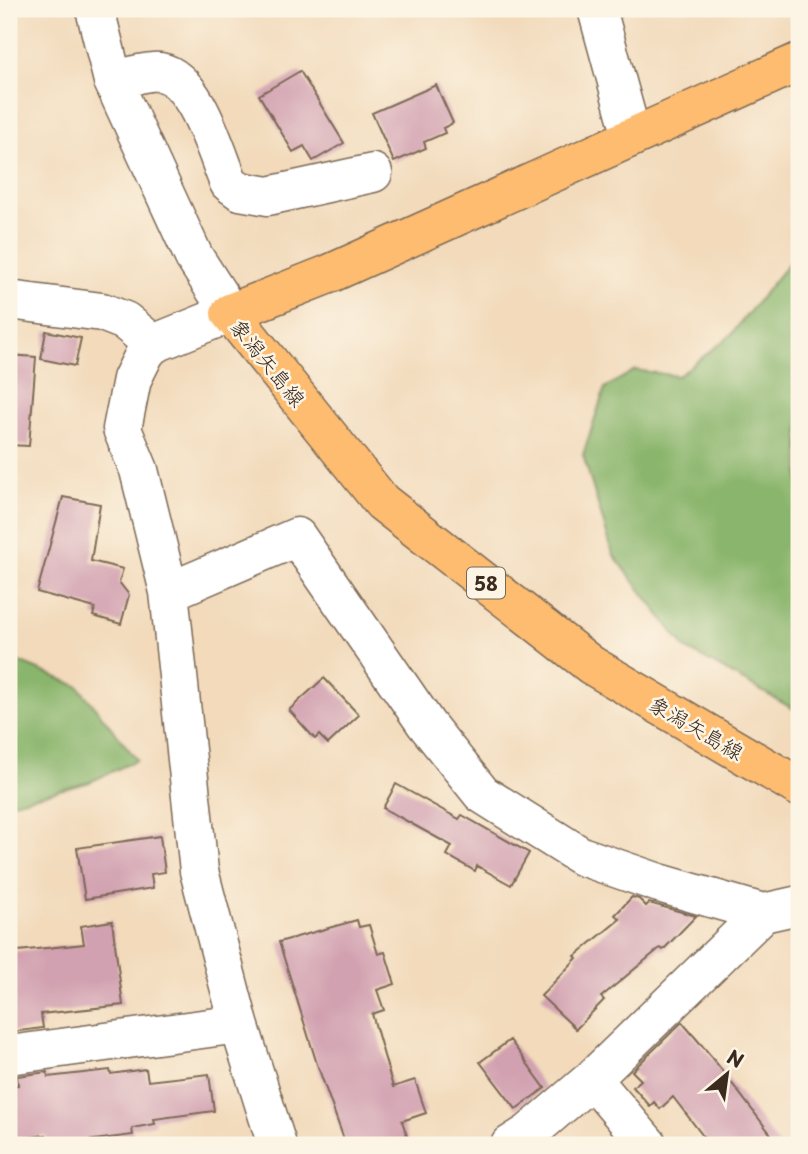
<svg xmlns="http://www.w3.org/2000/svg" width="808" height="1154" viewBox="0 0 808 1154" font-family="'Playpen Sans','Klee One',sans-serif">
  <rect width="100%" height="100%" fill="#fcf5e5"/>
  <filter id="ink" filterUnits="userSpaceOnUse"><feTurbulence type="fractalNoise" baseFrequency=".0143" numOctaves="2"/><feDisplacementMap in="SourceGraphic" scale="14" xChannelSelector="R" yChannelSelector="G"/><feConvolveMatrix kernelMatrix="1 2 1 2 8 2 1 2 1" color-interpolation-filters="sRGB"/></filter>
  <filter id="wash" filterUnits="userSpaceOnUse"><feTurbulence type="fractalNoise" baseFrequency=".00686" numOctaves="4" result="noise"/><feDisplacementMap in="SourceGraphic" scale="28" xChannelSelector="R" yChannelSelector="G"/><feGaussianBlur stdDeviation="1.57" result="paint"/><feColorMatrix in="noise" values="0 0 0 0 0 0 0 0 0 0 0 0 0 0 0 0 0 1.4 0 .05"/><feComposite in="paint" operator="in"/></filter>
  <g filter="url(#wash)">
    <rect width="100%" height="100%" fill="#f2dabb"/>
    <!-- forest -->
    <path fill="#8ab56c" stroke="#627045" stroke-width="2" d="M799 250V712L685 648 613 554 583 455 605 388 635 370 678 376 730 336Z
      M9 658 78 686 137 760 90 782 14 802 9 799Z"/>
    <g id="blocks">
      <!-- building -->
      <path fill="#d2a1b1" d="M300 71 344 143 313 161 304 146 293 152 259 95Z
        M436 85 453 123 443 128 445 133 424 142 426 148 394 162 372 113Z
        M46 331 81 338 75 366 41 359Z
        M9 355 36 357 29 446 9 445Z
        M63 497 100 504 91 561 123 569 119 582 129 595 121 624 93 616 95 608 37 592Z
        M324 678 359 715 328 744 319 735 315 739 289 710Z
        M396 784 459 819 462 815 529 853 511 885 477 866 475 871 447 855 452 846 383 808Z
        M160 836 165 872 151 874 153 888 85 899 77 848Z
        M632 897 639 899 646 906 649 903 696 916 663 950 660 948 601 997 604 1000 576 1029 541 996 577 958 575 956 620 919 615 915Z
        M357 920 359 927 369 925 378 954 385 952 395 984 377 990 384 1010 372 1014 393 1087 415 1080 426 1113 402 1121 410 1145H346L317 1064 279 942Z
        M112 921 123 1005 41 1014 43 1028 12 1032 9 1002V952L84 944 81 926Z
        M682 1022 711 1056 779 1145H710L673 1097 660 1109 654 1102 650 1106 633 1087 641 1080 632 1071Z
        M510 1040 545 1088 516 1109 480 1062Z
        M146 1069 148 1081 209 1074 214 1111 154 1119 155 1124 132 1128 133 1135 55 1145H47L46 1135 9 1140V1086L18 1085 17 1076 47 1072 48 1077 110 1070 111 1074Z"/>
    </g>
  </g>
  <g filter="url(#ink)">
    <use href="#blocks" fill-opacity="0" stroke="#7b6855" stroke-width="2"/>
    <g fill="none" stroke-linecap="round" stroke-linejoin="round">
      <defs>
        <path id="minor" d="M95 9 113 81 194 257 230 313 153 344 145 353 132 379 122 429 139 470 169 592 199 871 239 1024 277 1145
          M597 9 632 137
          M113 81C124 78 150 70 160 72 196 78 216 152 229 183L240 191 268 196 373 173
          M9 300 102 312 125 321 153 344
          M169 592 297 537 426 724 482 794 581 856 659 883 763 913
          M9 1055 239 1024
          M592 1079 648 1145
          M510 1145 529 1133 592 1079 763 913 799 905"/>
        <path id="major" d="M799 62 329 274 230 313 382 502 591 665 799 787"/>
      </defs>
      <!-- minor casing -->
      <use href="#minor" stroke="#7b6855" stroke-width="41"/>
      <!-- major casing -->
      <use href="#major" stroke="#7b6855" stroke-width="41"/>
      <!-- minor -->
      <use href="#minor" stroke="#fff" stroke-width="38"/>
      <!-- major -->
      <use href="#major" stroke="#fdbc70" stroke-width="38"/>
    </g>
  </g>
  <g text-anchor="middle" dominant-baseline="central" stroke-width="5" stroke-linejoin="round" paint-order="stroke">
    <!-- shield labels -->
    <rect fill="#fcf5e5" stroke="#75675a" stroke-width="2" x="467" y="567.5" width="38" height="31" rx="5"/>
    <g font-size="19" font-weight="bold" fill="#3b2a1e">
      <text x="486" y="583">58</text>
    </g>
    <!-- street labels -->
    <g font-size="21" fill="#3b2a1e" stroke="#fcf5e5">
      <text transform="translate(269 362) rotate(51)">象潟矢島線</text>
      <text transform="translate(697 727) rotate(30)">象潟矢島線</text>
    </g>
  </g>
  <!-- margin -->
  <rect width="808" height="1154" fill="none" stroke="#fcf5e5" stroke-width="35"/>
  <!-- north arrow -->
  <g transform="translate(727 1074) rotate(29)" stroke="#fcf5e5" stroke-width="5" paint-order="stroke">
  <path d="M0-5L12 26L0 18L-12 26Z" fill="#3b2a1e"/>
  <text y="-10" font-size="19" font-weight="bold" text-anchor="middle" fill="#3b2a1e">N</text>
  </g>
</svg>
